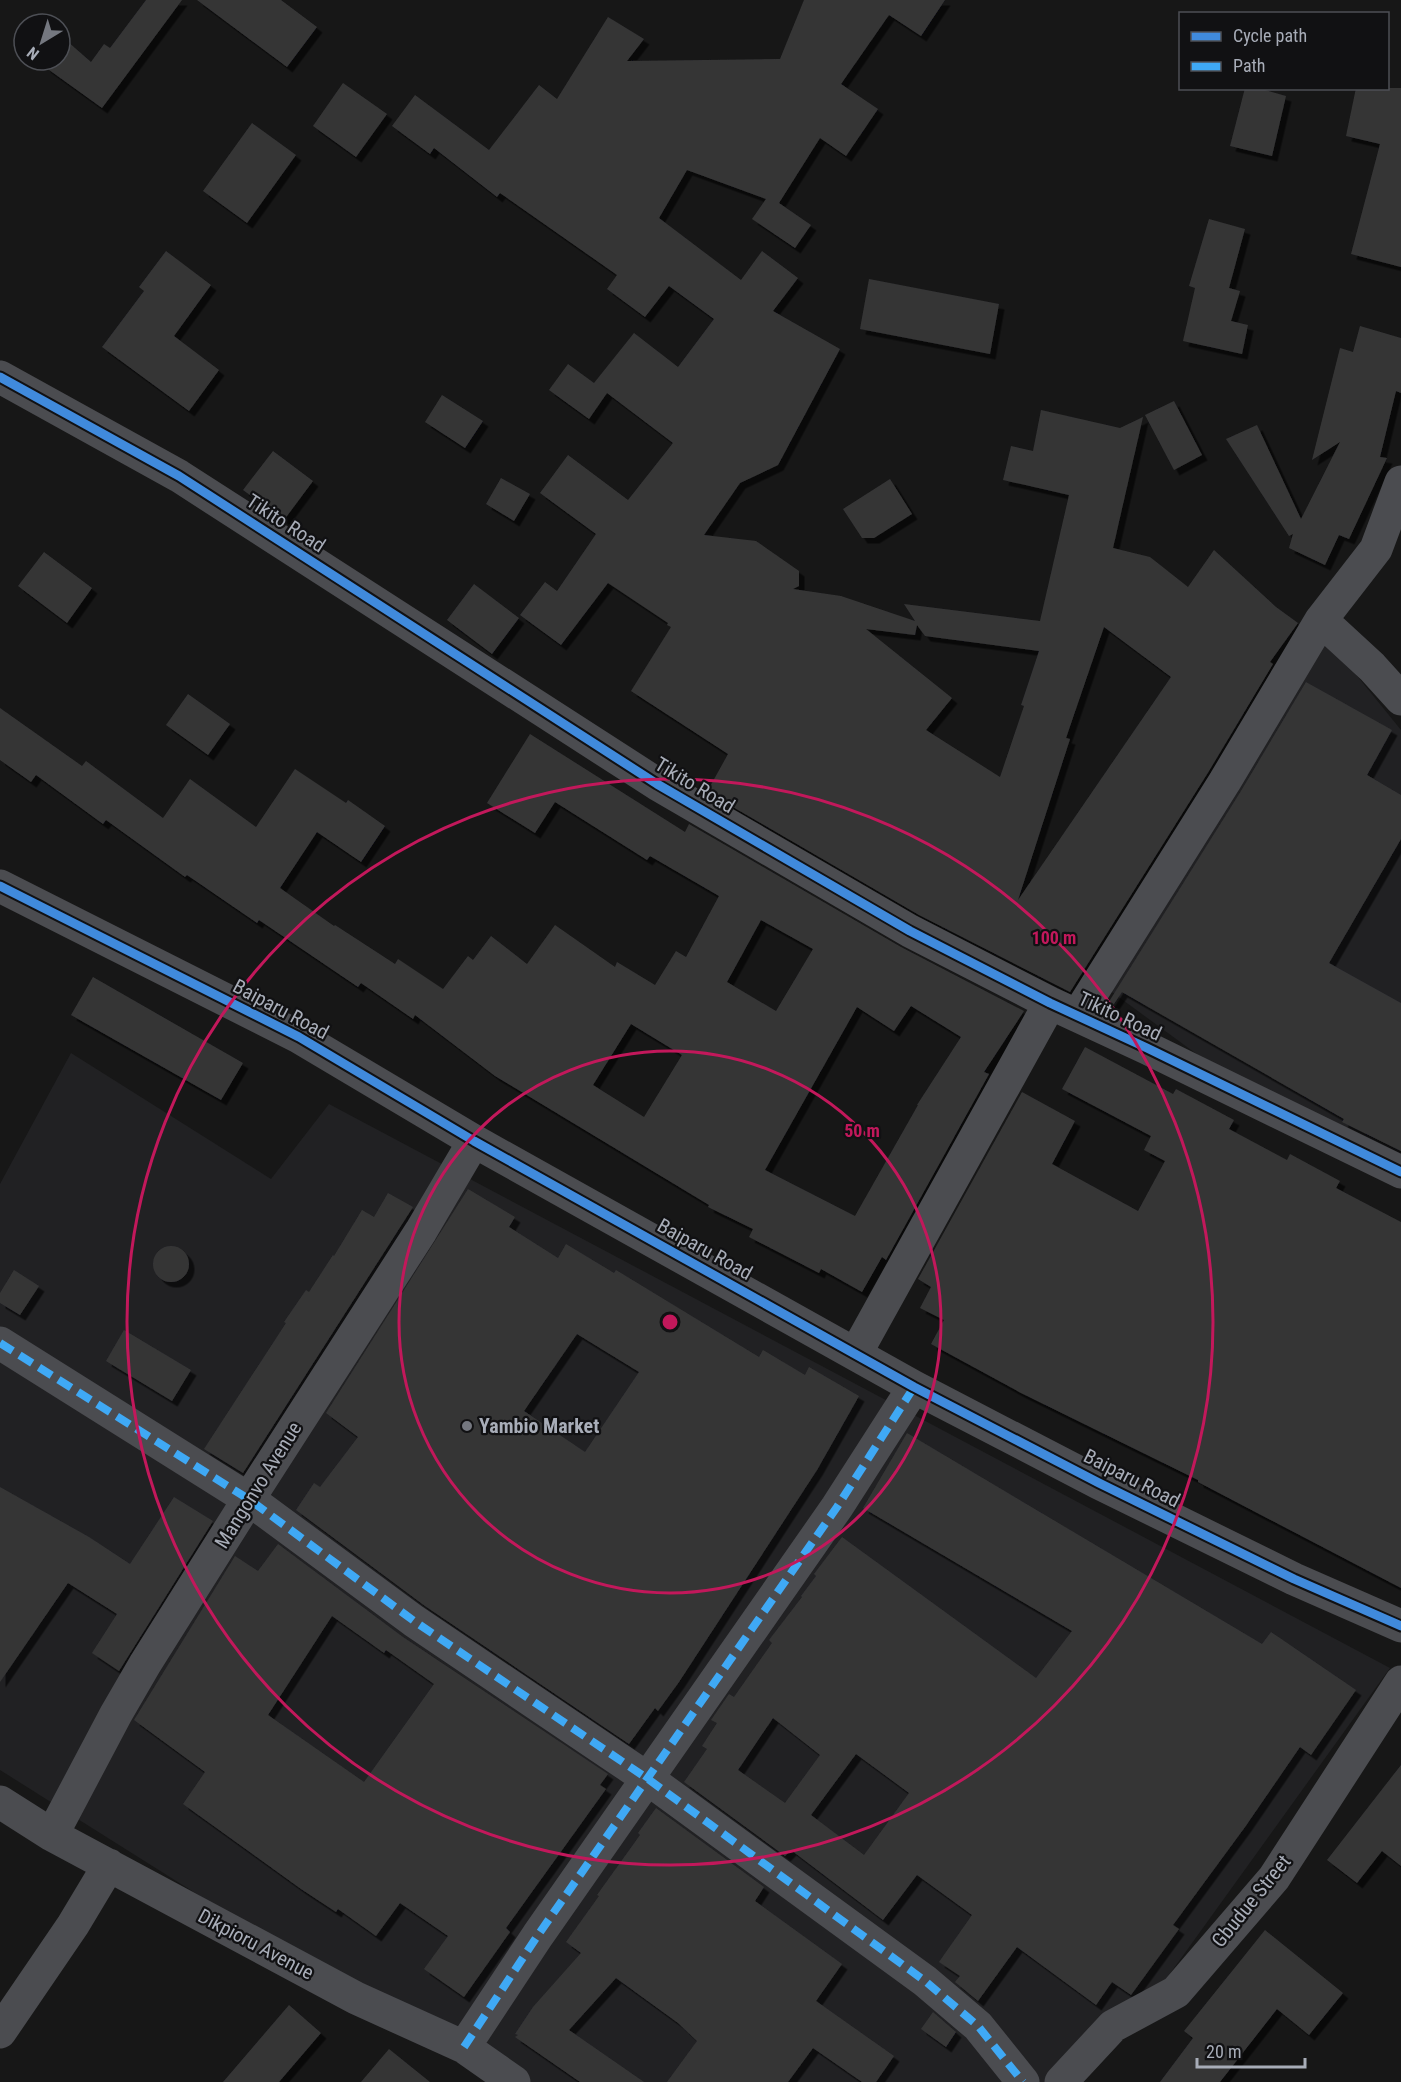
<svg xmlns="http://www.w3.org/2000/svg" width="1401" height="2082" viewBox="0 0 1401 2082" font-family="'Roboto Condensed',sans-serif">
  <defs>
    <filter id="shadow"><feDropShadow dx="5.5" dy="5.5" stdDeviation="0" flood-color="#0009"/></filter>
  </defs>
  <rect width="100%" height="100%" fill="#171717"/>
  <!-- built -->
  <path fill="#212123" d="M1328 640 1401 730V1163L1213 1066 1105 987Z
    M71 1053 271 1179 329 1104 1390 1668 1151 2000 1072 2082H495L0 1770V1184Z"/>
  <!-- building -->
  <path fill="#353536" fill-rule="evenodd" filter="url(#shadow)" d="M146 0H182L102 108 45 67 51 60H60V49L67 41 91 62 104 44 110 48Z
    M197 0H281L317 27 287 67Z
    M804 0H945L921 36 889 15 841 84 878 109 846 156 820 138 779 203 811 225 795 248 752 219 766 199 687 170 659 218 741 280 762 251 798 278 773 311 840 349 778 465 740 483 704 535 756 541 799 571V586L793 589 841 596 915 621 904 604 1040 621 1069 495 1003 480 1011 446 1033 451 1041 410 1120 428 1143 417 1113 548 1150 557 1188 587 1214 550 1276 607 1298 623 1270 662 1273 664 1209 771 1070 992 919 915 707 792 728 754 631 691 671 627 667 625 668 623 608 583 561 645 520 615 545 582 557 591 596 534 540 493 568 455 628 500 673 443 607 393 589 419 549 390 568 364 594 383 634 333 678 367 714 319 669 286 645 317 607 289 617 275 500 193 497 197 434 148 430 154 392 126 415 95 489 150 539 85 557 99 608 17 644 39 627 61 780 59ZM917 625 925 636 1039 651 1021 705 1024 706 1000 777 926 730 952 698 866 629 915 635ZM1104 627 1171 677 1018 900 1070 739 1066 738Z
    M343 83 387 114 356 157 313 126Z
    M1245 88H1258L1286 96 1272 156 1230 146Z
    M1356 88H1401V267L1351 254 1380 144 1346 136Z
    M252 123 296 155 247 223 203 191Z
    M1209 219 1245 229 1229 288 1240 291 1231 321 1248 325 1242 354 1183 341 1195 288 1189 286Z
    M166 251 211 285 174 336 219 370 189 411 102 347 144 291 139 287Z
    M869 279 999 304 990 354 860 329Z
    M1360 326 1401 338V393L1396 391 1380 457 1387 458 1349 539 1339 535 1325 565 1289 548 1293 534 1289 536 1226 439 1257 425 1301 519 1340 442 1312 460 1340 348 1353 352Z
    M442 395 483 421 465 448 425 422Z
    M1174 401 1202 455 1174 470 1145 415Z
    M273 451 313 481 284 520 243 490Z
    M501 478 530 494 514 521 486 504Z
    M890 479 912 514 874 538H862L843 509Z
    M44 552 92 588 67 623 18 586Z
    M474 584 519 618 492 654 447 620Z
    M1306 682 1392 730 1367 775 1401 795V839L1329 963 1401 1003V1151L1342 1122 1344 1119 1122 992 1110 1010 1105 1008 1241 791Z
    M188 694 230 724 208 755 166 725Z
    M0 708 82 766 86 761 163 818 190 779 256 827 295 769 346 803 348 800 385 826 361 862 317 832 280 888 334 926 335 925 395 964 398 959 443 989 468 956 473 960 491 936 527 964 555 925 615 967 617 962 655 985 676 951 686 957 719 896 650 856 647 860 555 802 535 833 487 803 530 734 685 832 689 824 901 947 1024 1011 984 1072 989 1074 886 1260 882 1257 862 1292 821 1269 819 1273 749 1237 753 1229 708 1207 709 1205 495 1076 415 1015 413 1019 361 983 358 987 259 920 257 923 187 875 185 877 106 820 103 824 36 775 31 782 0 760ZM761 920 813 949 776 1011 727 982ZM911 1006 961 1037 917 1105H918L855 1216 765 1170 857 1007 894 1031ZM631 1024 682 1055 644 1117 593 1085Z
    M93 977 243 1063 221 1100 71 1015Z
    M1085 1047 1173 1094 1176 1089 1234 1120 1229 1129 1287 1160 1290 1154 1340 1181 1336 1188 1401 1222V1588L1198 1482V1480L1021 1393 931 1344 944 1320 920 1308 931 1287 918 1279 1022 1092 1075 1121 1052 1164 1138 1211 1165 1161 1144 1150 1151 1136 1062 1089Z
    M468 1189 515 1217 509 1227 558 1258 566 1244 614 1273 616 1270 759 1357 763 1350 805 1375 809 1367 859 1396 817 1470 679 1682 658 1711 655 1708 629 1744 425 1606 296 1510 314 1483 320 1487 358 1437 326 1413ZM577 1334 639 1372 585 1452 524 1411Z
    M388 1193 413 1207 243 1473 204 1449 286 1323 284 1322 306 1290 309 1292 333 1255 334 1256 362 1210 374 1217Z
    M153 1264a18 18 0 1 1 36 0a18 18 0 1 1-36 0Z
    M14 1270 39 1286 20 1315 0 1303V1293Z
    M124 1330 191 1370 172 1401 106 1361Z
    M907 1433 1262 1644 1271 1632 1356 1690 1311 1755 1300 1747 1245 1827 1173 1925 1179 1929 1131 1995 1112 1982 1096 2005 1017 1947 978 2001 955 1982 960 1976 939 1962 972 1915 917 1875 883 1920 791 1850 785 1856 684 1782 707 1749 702 1746 717 1723 711 1720 729 1694 734 1697 772 1643 769 1640 802 1597 801 1596 816 1576 814 1574 842 1537 1036 1678 1072 1631 863 1508ZM773 1718 820 1755 785 1803 738 1770ZM856 1754 909 1793 864 1855 811 1815Z
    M0 1487 89 1537 130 1564 174 1497 213 1521 119 1671 92 1653 117 1614 68 1583 0 1682Z
    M278 1544 403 1637 608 1774 600 1785 606 1789 506 1928 510 1932 464 1997 424 1969 448 1936 400 1903 376 1936 338 1909 336 1912 301 1889 183 1804 205 1772 134 1720 235 1556 258 1571ZM332 1616 384 1653 386 1650 434 1684 364 1782 268 1715Z
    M1401 1765V1866L1382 1851 1357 1883 1327 1860Z
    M656 1808 764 1887 755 1901 842 1964 816 2001 894 2056 876 2082H862L813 2048 788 2082H667L697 2041 678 2023 616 1978 569 2030 644 2082H580L515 2037 518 2035 515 2034 533 2007 581 1953 566 1942 599 1896 597 1895 640 1835 638 1833Z
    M1265 1930 1343 1993 1309 2035 1277 2009 1220 2082H1160L1193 2038 1184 2031Z
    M289 2005 321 2033 279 2082H223Z
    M933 2012 956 2032 946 2047 921 2029Z
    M389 2049 430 2082H361Z"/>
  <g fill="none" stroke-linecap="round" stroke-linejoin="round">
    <!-- minor -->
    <path stroke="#4b4c50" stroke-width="33" d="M0 377 179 476 657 784 910 931 1050 1003 1147 1048 1401 1172
      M1321 620 1372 667 1401 699
      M0 886 299 1037 474 1141 914 1387 1099 1483 1294 1579 1401 1626
      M1078 1015 1225 781 1321 620 1376 549 1401 482
      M0 1343 250 1500 414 1621 648 1779 925 1981 978 2026 1023 2082
      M856 1353 1050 1003
      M0 1802 52 1835 356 1998 464 2047 514 2082
      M52 1835 116 1714 145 1664 257 1486 421 1231 474 1141
      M0 2032 73 1925 109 1865
      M464 2047 538 1935 837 1507 914 1387
      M1061 2082 1113 2026 1176 1992 1274 1878 1401 1682"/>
    <!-- quiet -->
    <path stroke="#3fa9f5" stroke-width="8" stroke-dasharray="15 8" stroke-linecap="butt" d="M0 1343 250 1500 414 1621 648 1779 925 1981 978 2026 1023 2082
      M464 2047 538 1935 837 1507 914 1387"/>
    <defs>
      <path id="cycleway" d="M0 377 179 476 657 784 910 931 1050 1003 1147 1048 1401 1172
        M0 886 299 1037 474 1141 914 1387 1099 1483 1294 1579 1401 1626"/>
    </defs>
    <!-- cycleway casing -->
    <use href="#cycleway" stroke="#111113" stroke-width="13"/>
    <!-- cycleway -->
    <use href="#cycleway" stroke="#408adc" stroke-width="9"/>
  </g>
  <!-- distance rings -->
  <g fill="none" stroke="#c2185b" stroke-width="3">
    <circle cx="670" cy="1322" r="271"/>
    <circle cx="670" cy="1322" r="543"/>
  </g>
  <!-- markers -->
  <circle fill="#757880" stroke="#111113" stroke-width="2" cx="467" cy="1426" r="6"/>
  <g text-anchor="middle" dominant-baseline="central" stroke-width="4.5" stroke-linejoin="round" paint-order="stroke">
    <!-- street labels -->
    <g font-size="20" fill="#a8adb8" stroke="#111113">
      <text transform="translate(286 523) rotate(33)">Tikito Road</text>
      <text transform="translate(695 785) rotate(31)">Tikito Road</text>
      <text transform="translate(281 1009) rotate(28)">Baiparu Road</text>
      <text transform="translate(1120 1016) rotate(25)">Tikito Road</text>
      <text transform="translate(705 1249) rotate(29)">Baiparu Road</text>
      <text transform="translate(1132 1478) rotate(27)">Baiparu Road</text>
      <text transform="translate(258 1485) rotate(-58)">Mangonvo Avenue</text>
      <text transform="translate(1251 1901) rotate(-51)">Gbudue Street</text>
      <text transform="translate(256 1944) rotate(28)">Dikpioru Avenue</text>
    </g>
    <!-- poi labels -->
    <g font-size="20" font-weight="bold" fill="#a8adb8" stroke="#111113" text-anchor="start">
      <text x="479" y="1426">Yambio Market</text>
    </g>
  </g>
  <circle cx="670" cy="1322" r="9" fill="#c2185b" stroke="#111113" stroke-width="3"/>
  <g font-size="18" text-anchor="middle" font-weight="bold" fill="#c2185b" stroke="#111113" stroke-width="4.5" stroke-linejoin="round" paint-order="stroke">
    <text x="1054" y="944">100 m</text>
    <text x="862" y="1137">50 m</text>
  </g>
  <!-- legend -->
  <rect x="1179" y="12" width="210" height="78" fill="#111113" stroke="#4d4f55" stroke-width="1.5"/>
  <rect x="1191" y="32" width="30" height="9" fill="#408adc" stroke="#4d4f55" stroke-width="1.5"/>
  <text x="1233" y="42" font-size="18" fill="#a8adb8">Cycle path</text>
  <rect x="1191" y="62" width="30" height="9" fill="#3fa9f5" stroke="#4d4f55" stroke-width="1.5"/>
  <text x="1233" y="72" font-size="18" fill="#a8adb8">Path</text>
  <!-- north arrow -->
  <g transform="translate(42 42) rotate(218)"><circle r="28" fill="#111113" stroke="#4d4f55" stroke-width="1.5"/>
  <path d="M0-4.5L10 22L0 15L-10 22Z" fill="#757880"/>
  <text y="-9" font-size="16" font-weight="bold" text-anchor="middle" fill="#a8adb8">N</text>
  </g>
  <!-- scale -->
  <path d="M1197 2058v9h108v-9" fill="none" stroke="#a8adb8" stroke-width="3"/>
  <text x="1206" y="2058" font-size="18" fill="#a8adb8" stroke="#111113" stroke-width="4.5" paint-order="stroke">20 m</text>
</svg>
